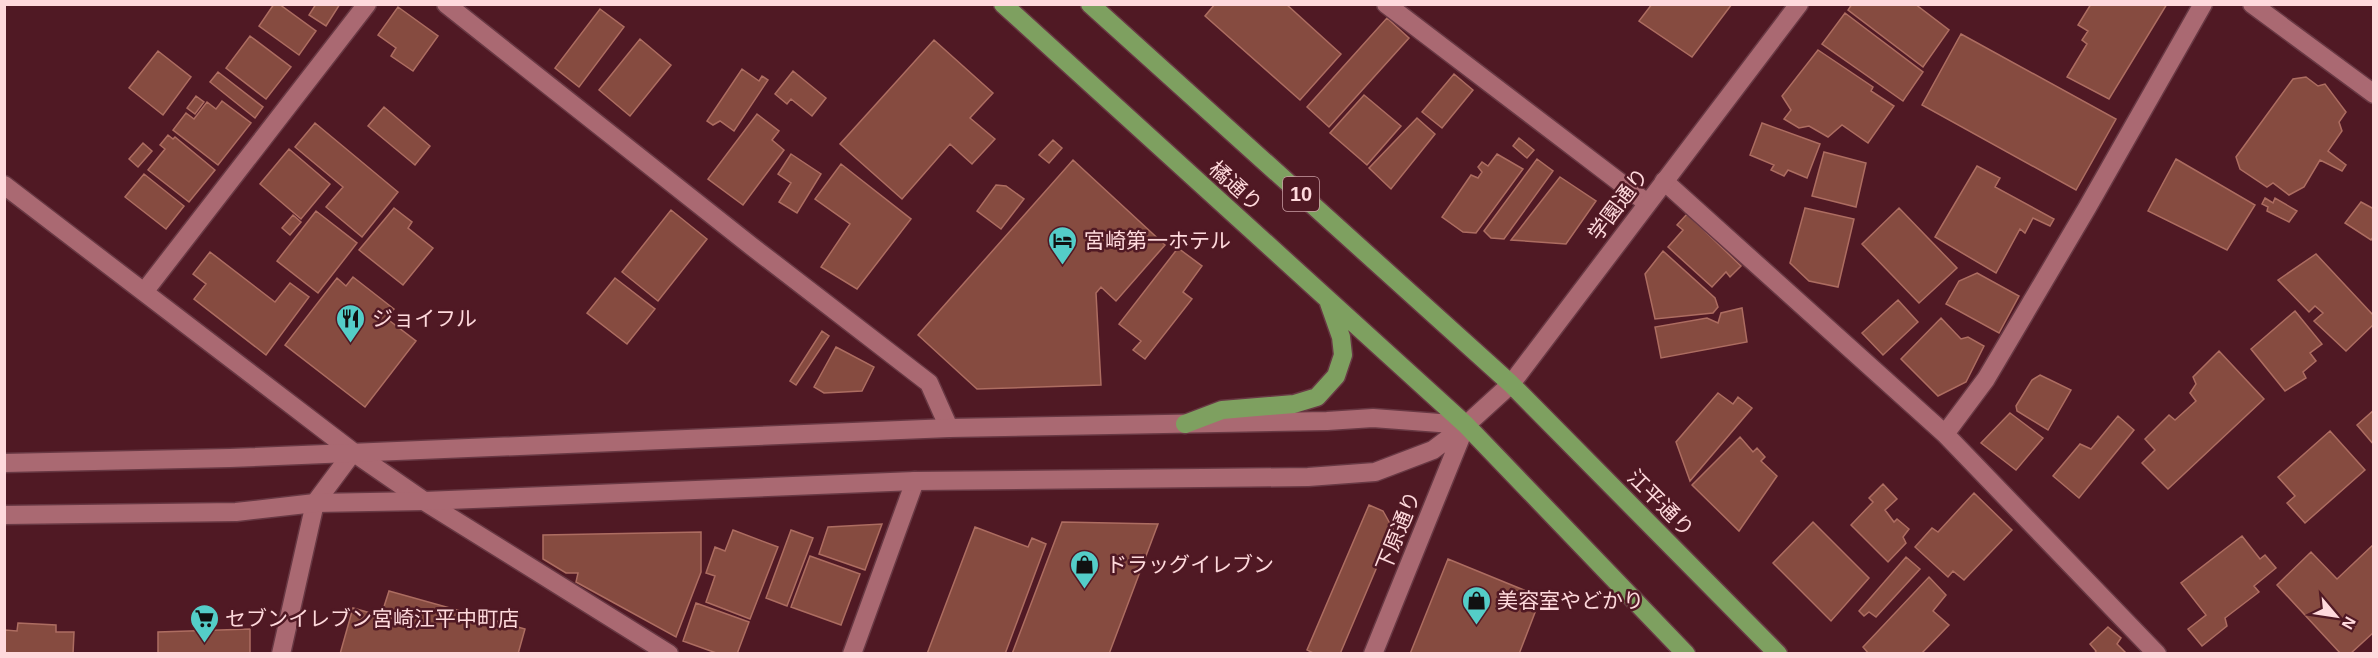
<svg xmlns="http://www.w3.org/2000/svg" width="2378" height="658" viewBox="0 0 2378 658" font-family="Helvetica,'Noto Sans JP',sans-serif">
  <rect width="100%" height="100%" fill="#501924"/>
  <!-- building -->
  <path fill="#864b40" stroke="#ad6d61" stroke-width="1.5" d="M274 4H279L316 31 299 55 259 26Z
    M316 4H340L326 26 309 15Z
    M1215 4H1286L1341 54 1300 100 1205 16Z
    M1652 4H1732L1692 57 1639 21Z
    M1852 4H1915L1949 30 1923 67 1848 10Z
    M2091 4H2167L2109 99 2067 77 2087 44 2082 40 2088 31 2078 25Z
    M398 7 438 36 413 71 391 56 396 48 378 35Z
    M600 9 624 27 579 87 555 68Z
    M1845 13 1923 72 1903 101 1822 44Z
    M1387 18 1409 38 1329 127 1307 107Z
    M1961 34 2116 119 2076 190 1922 105Z
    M250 36 291 67 266 99 226 68Z
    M640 39 671 65 630 116 599 90Z
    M934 40 993 93 970 118 995 139 972 164 950 144 902 199 840 144Z
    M1818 50 1873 87 1871 91 1894 106 1868 143 1842 125 1828 137 1809 126 1799 128 1784 119 1791 110 1782 96Z
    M158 51 191 77 163 115 129 88Z
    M742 69 759 81 762 76 768 80 734 131 720 121 713 125 707 121Z
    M793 71 826 98 812 116 791 99 787 104 775 94Z
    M218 72 263 107 255 118 210 82Z
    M1454 74 1473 90 1442 128 1422 112Z
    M2306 77 2318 86 2325 84 2346 112 2339 122 2342 131 2328 151 2346 165 2342 171 2320 160 2304 187 2289 195 2273 183 2267 187 2240 169 2236 157 2293 79Z
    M1364 95 1401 126 1367 165 1330 133Z
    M196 96 204 102 195 114 187 108Z
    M222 101 251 123 218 165 173 130 186 113 194 119 207 102 216 109Z
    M384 107 430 146 415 165 368 126Z
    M757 114 779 131 772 140 784 150 743 205 708 179Z
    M1417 118 1435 134 1391 189 1369 168Z
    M315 123 398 192 362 237 326 207 343 187 295 147Z
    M1762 123 1820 144 1807 178 1788 170 1784 176 1771 170 1774 165 1750 155Z
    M168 135 173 139 175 137 215 170 189 202 148 170 165 149 160 145Z
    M1519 138 1534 150 1527 158 1513 146Z
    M1053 140 1062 148 1049 163 1039 155Z
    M143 143 152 151 138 167 129 159Z
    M289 149 330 184 301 219 260 184Z
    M1824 152 1866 163 1856 207 1812 196Z
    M791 154 821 174 797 213 779 202 791 183 778 174Z
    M1497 154 1523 169 1476 233 1463 232 1442 217 1471 175 1478 178 1482 172 1478 167 1482 162 1488 166Z
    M1537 159 1553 171 1504 239 1491 238 1484 231Z
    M2176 159 2255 205 2227 250 2148 211Z
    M1073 160 1165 245 1116 301 1101 287 1096 293 1101 385 977 389 918 335Z
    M841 164 911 219 857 289 821 267 850 224 815 199Z
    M1977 166 2000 178 1995 187 2054 219 2050 226 2033 218 2025 233 2020 229 1996 273 1935 237Z
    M144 174 184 206 166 229 125 197Z
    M1560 177 1596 201 1566 244 1511 240Z
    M996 185 1006 186 1024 199 1001 229 977 211Z
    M2265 198 2273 203 2275 198 2297 211 2289 222 2267 211 2268 207 2262 204Z
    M2361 202 2374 209V236L2371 240 2345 223Z
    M394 208 412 222 408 228 433 248 403 285 359 250Z
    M1805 208 1854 219 1838 287 1809 281 1790 263Z
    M1899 208 1957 268 1919 303 1862 244Z
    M671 210 707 239 658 301 622 272Z
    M316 211 357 243 318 293 277 261Z
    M1687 214 1741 266 1730 277 1726 272 1712 287 1668 247 1683 230 1677 225Z
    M293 215 301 222 290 235 282 228Z
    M1178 248 1202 266 1183 292 1192 299 1145 359 1133 350 1141 341 1119 324Z
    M1663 251 1715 298 1718 307 1713 313 1655 319 1645 274Z
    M210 252 275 302 290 283 309 297 266 355 194 299 206 284 193 274Z
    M2316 254 2374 316V324L2346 351 2314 321 2323 313 2315 306 2309 312 2278 280Z
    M1977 273 2019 296 1999 333 1946 304 1959 281Z
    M353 277 394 309 386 318 416 341 365 407 285 345 337 278 346 286Z
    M615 278 655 309 627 344 587 313Z
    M1898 300 1918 322 1883 355 1862 333Z
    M1742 308 1747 342 1661 358 1655 327 1707 318 1718 323 1721 313Z
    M2295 311 2322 344 2310 353 2316 361 2303 372 2306 378 2285 391 2251 349Z
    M1941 318 1961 339 1968 337 1984 346 1966 382 1938 396 1901 359Z
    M822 331 829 336 796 385 790 381Z
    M836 347 874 367 862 391 824 393 814 387Z
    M2219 351 2264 399 2168 489 2142 463 2155 450 2145 439 2169 415 2175 420 2196 401 2190 393 2196 384 2193 377Z
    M2040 375 2071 390 2048 430 2017 411 2016 406 2032 380Z
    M1718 393 1733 404 1738 397 1752 408 1690 481 1676 442Z
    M2374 410V445L2357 425Z
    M2010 413 2043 438 2016 470 1981 443Z
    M2118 416 2134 430 2079 498 2053 476 2080 444 2091 449Z
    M2330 431 2365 470 2305 523 2287 503 2295 496 2278 477Z
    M1740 437 1753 452 1757 448 1765 457 1761 461 1777 476 1739 531 1692 485Z
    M1883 484 1897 499 1885 510 1894 522 1897 519 1909 529 1903 537 1906 543 1888 562 1851 525 1873 502 1869 498Z
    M1974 493 2012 530 1964 580 1953 571 1948 577 1915 547 1932 528 1938 532Z
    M1369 505 1383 511 1393 529 1340 654H1315L1307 650Z
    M1062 522 1158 524 1109 654H1012Z
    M1813 522 1869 578 1831 621 1773 563Z
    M882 524 865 570 819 554 828 527Z
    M975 527 1028 547 1032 538 1046 544 1005 654H927Z
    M733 530 778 547 750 619 706 602 715 576 706 573 715 547 725 551Z
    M791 530 813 538 787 606 766 598Z
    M701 532V572L676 637 576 582 578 573H566L543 559V535Z
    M2242 536 2260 559 2265 555 2276 568 2254 586 2259 592 2225 618 2227 626 2202 646 2188 629 2206 615 2181 583Z
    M2374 544V632L2350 654H2341L2277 585 2311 552 2337 579Z
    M810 556 860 574 841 625 791 607Z
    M1906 557 1920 569 1876 617 1869 612 1864 616 1859 611Z
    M1448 559 1541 597 1519 654H1410Z
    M1929 577 1946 595 1933 611 1949 625 1921 654H1869L1863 647Z
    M389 591 525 629 518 654H340L353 608 381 616Z
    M696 603 749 622 737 654H719L683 641Z
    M18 623 56 625V632H74L73 654H5V630L17 631Z
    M2108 627 2121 638 2117 644 2127 654H2094L2096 651 2090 644Z
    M250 629V654H158V632Z"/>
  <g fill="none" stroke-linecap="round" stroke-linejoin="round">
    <defs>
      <path id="street" d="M446 4 750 245 929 383 949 428
        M1386 4 1647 203
        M1664 181 1945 434 2157 654
        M4 185 353 452 424 501 669 654
        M144 292 367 4
        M1945 434 1986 379 2087 208 2203 4
        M281 654 315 503 353 452
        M852 654 915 481"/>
      <path id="secondary" d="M2252 4 2374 94
        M4 463 230 458 949 428 1327 421 1373 418 1466 425
        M4 515 236 512 315 503 424 501 915 481 1308 477 1375 472 1433 450 1466 425 1511 384 1799 4
        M1373 654 1465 427"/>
      <path id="highway" d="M1003 4 1466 425 1686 654
        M1090 4 1511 384 1778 654
        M1185 424 1222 410 1294 404 1317 397 1336 376 1343 355 1341 337 1329 303"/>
    </defs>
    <!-- street casing -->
    <use href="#street" stroke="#683843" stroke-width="21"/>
    <!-- secondary casing -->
    <use href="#secondary" stroke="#683843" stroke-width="21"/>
    <!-- highway casing -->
    <use href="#highway" stroke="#683843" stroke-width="21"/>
    <!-- street -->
    <use href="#street" stroke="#aa6972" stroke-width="18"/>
    <!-- secondary -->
    <use href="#secondary" stroke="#aa6972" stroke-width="18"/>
    <!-- highway -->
    <use href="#highway" stroke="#7ea060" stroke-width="18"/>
  </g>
  <!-- icons -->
  <defs>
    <symbol id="hotel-pin" viewBox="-11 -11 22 30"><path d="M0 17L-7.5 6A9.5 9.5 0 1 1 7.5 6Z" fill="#54cdc8" stroke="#501924"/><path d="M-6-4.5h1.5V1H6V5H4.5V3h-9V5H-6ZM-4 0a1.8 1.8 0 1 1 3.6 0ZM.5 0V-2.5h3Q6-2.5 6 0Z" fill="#111"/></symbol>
    <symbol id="restaurant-pin" viewBox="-11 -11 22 30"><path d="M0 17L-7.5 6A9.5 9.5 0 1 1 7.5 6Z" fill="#54cdc8" stroke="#501924"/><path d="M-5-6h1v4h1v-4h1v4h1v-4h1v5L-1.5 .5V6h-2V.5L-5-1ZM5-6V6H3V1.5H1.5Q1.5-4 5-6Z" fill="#111"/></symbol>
    <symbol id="shop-pin" viewBox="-11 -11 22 30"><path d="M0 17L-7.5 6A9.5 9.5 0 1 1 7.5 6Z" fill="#54cdc8" stroke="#501924"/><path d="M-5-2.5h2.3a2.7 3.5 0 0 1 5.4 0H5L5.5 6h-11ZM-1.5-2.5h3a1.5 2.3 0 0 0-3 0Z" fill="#111"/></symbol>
    <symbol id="supermarket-pin" viewBox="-11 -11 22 30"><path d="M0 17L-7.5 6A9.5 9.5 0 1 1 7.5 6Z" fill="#54cdc8" stroke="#501924"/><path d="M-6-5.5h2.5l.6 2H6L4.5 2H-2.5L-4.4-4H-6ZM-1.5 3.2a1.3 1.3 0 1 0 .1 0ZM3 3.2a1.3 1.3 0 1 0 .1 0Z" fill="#111"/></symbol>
  </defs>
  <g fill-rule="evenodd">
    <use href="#hotel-pin" x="1046" y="224" width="33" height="45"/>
    <use href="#restaurant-pin" x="334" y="302" width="33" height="45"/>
    <use href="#shop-pin" x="1068" y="548" width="33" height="45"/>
    <use href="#shop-pin" x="1460" y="584" width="33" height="45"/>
    <use href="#supermarket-pin" x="188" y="602" width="33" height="45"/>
  </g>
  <g text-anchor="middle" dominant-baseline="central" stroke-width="5" stroke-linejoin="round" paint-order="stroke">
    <!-- shield labels -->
    <rect fill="#501924" stroke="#ca9fa5" stroke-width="1.5" x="1283" y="177" width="36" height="34" rx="4.5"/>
    <g font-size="20" font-weight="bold" fill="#fed9dc">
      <text x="1301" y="194">10</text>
    </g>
    <!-- street labels -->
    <g font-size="21" fill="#fed9dc" stroke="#501924">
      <text transform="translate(1236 186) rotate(42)">橘通り</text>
      <text transform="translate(1618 204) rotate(-53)">学園通り</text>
      <text transform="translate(1661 503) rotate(45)">江平通り</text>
      <text transform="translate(1398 531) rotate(-68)">下原通り</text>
    </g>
    <!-- poi labels -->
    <g font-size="21" fill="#fed9dc" stroke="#501924" text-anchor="start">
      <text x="1084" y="240">宮崎第一ホテル</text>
      <text x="372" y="318">ジョイフル</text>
      <text x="1106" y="564">ドラッグイレブン</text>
      <text x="1497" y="600">美容室やどかり</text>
      <text x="225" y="618">セブンイレブン宮崎江平中町店</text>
    </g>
  </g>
  <!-- border -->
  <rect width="2378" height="658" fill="none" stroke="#fed9dc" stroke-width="12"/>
  <!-- north arrow -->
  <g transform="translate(2336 616) rotate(119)" stroke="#501924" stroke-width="4.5" paint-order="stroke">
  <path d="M0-4.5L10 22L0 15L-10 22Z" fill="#fed9dc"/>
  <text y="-9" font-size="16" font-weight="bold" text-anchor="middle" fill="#fed9dc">N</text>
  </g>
</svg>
